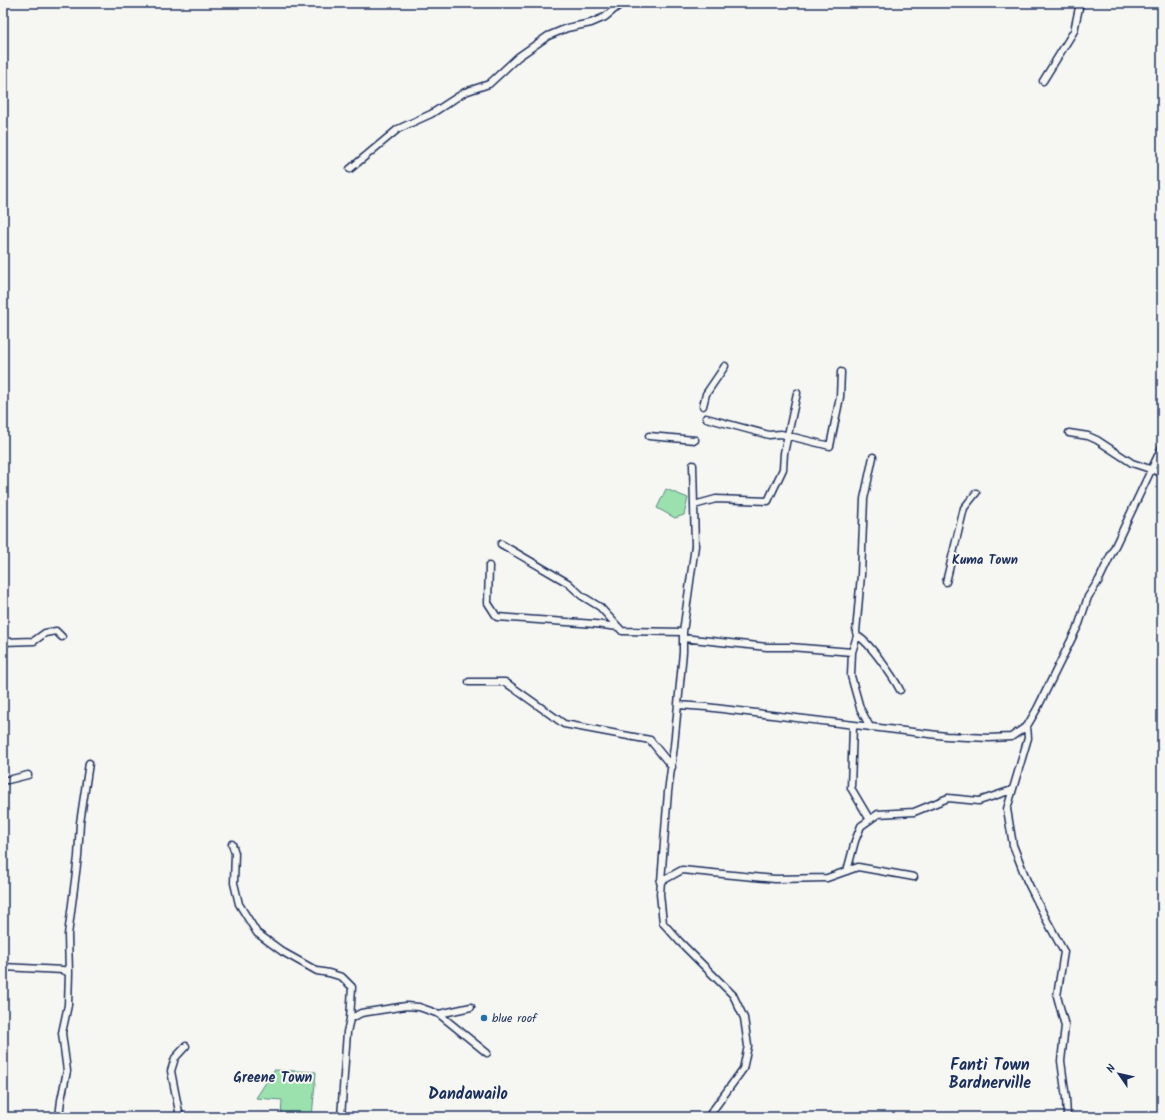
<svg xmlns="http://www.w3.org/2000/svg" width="1165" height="1120" viewBox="0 0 1165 1120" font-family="Kalam,sans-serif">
  <rect width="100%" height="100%" fill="#f6f6f2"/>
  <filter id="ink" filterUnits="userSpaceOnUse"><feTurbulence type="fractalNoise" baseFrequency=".025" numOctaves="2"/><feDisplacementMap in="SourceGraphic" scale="8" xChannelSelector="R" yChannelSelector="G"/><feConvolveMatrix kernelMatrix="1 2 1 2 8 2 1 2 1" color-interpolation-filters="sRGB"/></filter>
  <g filter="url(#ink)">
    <!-- green -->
    <path fill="#9be1ae" stroke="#5b8886" d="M666 489 688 498 684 515 675 518 657 508Z
      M274 1070 316 1072 312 1117H281L282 1100 256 1098Z"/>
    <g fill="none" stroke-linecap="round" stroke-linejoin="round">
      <defs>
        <path id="minor" d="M1043 81 1074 31 1080 3
          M350 169 398 129 431 114 465 92 489 84 518 57 548 36 567 28 591 23 605 17 622 3
          M703 406 706 394 725 366
          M706 418 769 435 781 434 830 446 840 397 841 372
          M1069 433 1088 436 1097 440 1132 463 1162 473
          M649 436 695 440
          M693 465 695 546 683 632V652L674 746 668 792 660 894 663 923 680 942 733 995 744 1018 748 1046 743 1069 708 1117
          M694 505 716 499 768 501 783 469 784 453 797 393
          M501 544 568 583 582 596 600 607 622 631 683 632
          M489 566 488 603 497 617 595 624 618 627
          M946 582 964 508 976 493
          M857 636C868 640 894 678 900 690
          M683 638 767 647H790L852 652
          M3 642 34 641 45 633 56 631 62 637
          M469 682H505L564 724 650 740 672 767
          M678 705 706 707 946 736 989 738 1011 737 1027 726 1037 709 1079 624 1088 597 1099 580 1162 447
          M853 726 851 788 870 820
          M1027 726 1028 738 1007 809 1013 845 1027 881 1046 919 1064 952 1057 996 1065 1026 1061 1061 1066 1098 1067 1117
          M870 727 860 708 851 676 852 652 857 636 856 632 861 575 864 499 873 457
          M3 780H8L28 775
          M232 844 235 853 234 883 239 904 257 933 283 952 317 971 329 973 342 977 352 987 350 1019
          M847 871 855 841 861 826 878 814 914 812 948 798 979 801 1012 790
          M660 882 682 870 775 879 827 878 858 867 914 877
          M3 967 63 970 69 973
          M439 1014 471 1007
          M59 1117 61 1100 67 1071 62 1033 68 1005 69 973 68 935 78 857 80 823 89 763
          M180 1117 171 1071 175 1058 186 1046
          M341 1117 347 1032 350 1019 361 1013 406 1006 419 1007 439 1014 487 1053"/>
      </defs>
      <!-- minor casing -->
      <use href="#minor" stroke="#1b2f5e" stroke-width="9"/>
      <!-- minor -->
      <use href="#minor" stroke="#f6f6f2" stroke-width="6"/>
    </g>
  </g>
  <!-- markers -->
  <circle fill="#1f6fb2" stroke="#f6f6f2" stroke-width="1.5" cx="484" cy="1018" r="4"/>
  <g text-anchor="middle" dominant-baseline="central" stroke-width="4" stroke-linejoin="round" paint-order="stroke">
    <!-- poi labels -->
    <g font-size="12" fill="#1b2f5e" stroke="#f6f6f2" text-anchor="start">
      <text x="492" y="1018">blue roof</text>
    </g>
    <!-- neighbourhood labels -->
    <g font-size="13" font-weight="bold" fill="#1b2f5e" stroke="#f6f6f2">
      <text x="985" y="560">Kuma Town</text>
    </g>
    <!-- quarter labels -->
    <g font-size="14" font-weight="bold" fill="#1b2f5e" stroke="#f6f6f2">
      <text x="273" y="1078">Greene Town</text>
    </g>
    <!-- district labels -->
    <g font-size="16" font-weight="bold" fill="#1b2f5e" stroke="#f6f6f2">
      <text x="990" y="1065">Fanti Town<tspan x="990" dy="18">Bardnerville</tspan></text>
      <text x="468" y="1094">Dandawailo</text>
    </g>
  </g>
  <!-- margin -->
  <rect width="1165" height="1120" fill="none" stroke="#f6f6f2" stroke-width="16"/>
  <rect x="8" y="8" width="1149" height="1104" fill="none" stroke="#1b2f5e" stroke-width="1.5" filter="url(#ink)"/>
  <!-- north arrow -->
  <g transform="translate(1119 1074) rotate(304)" stroke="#f6f6f2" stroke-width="3" paint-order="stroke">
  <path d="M0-3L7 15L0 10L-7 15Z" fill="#1b2f5e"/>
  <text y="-6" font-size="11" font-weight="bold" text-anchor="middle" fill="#1b2f5e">N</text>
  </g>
</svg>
